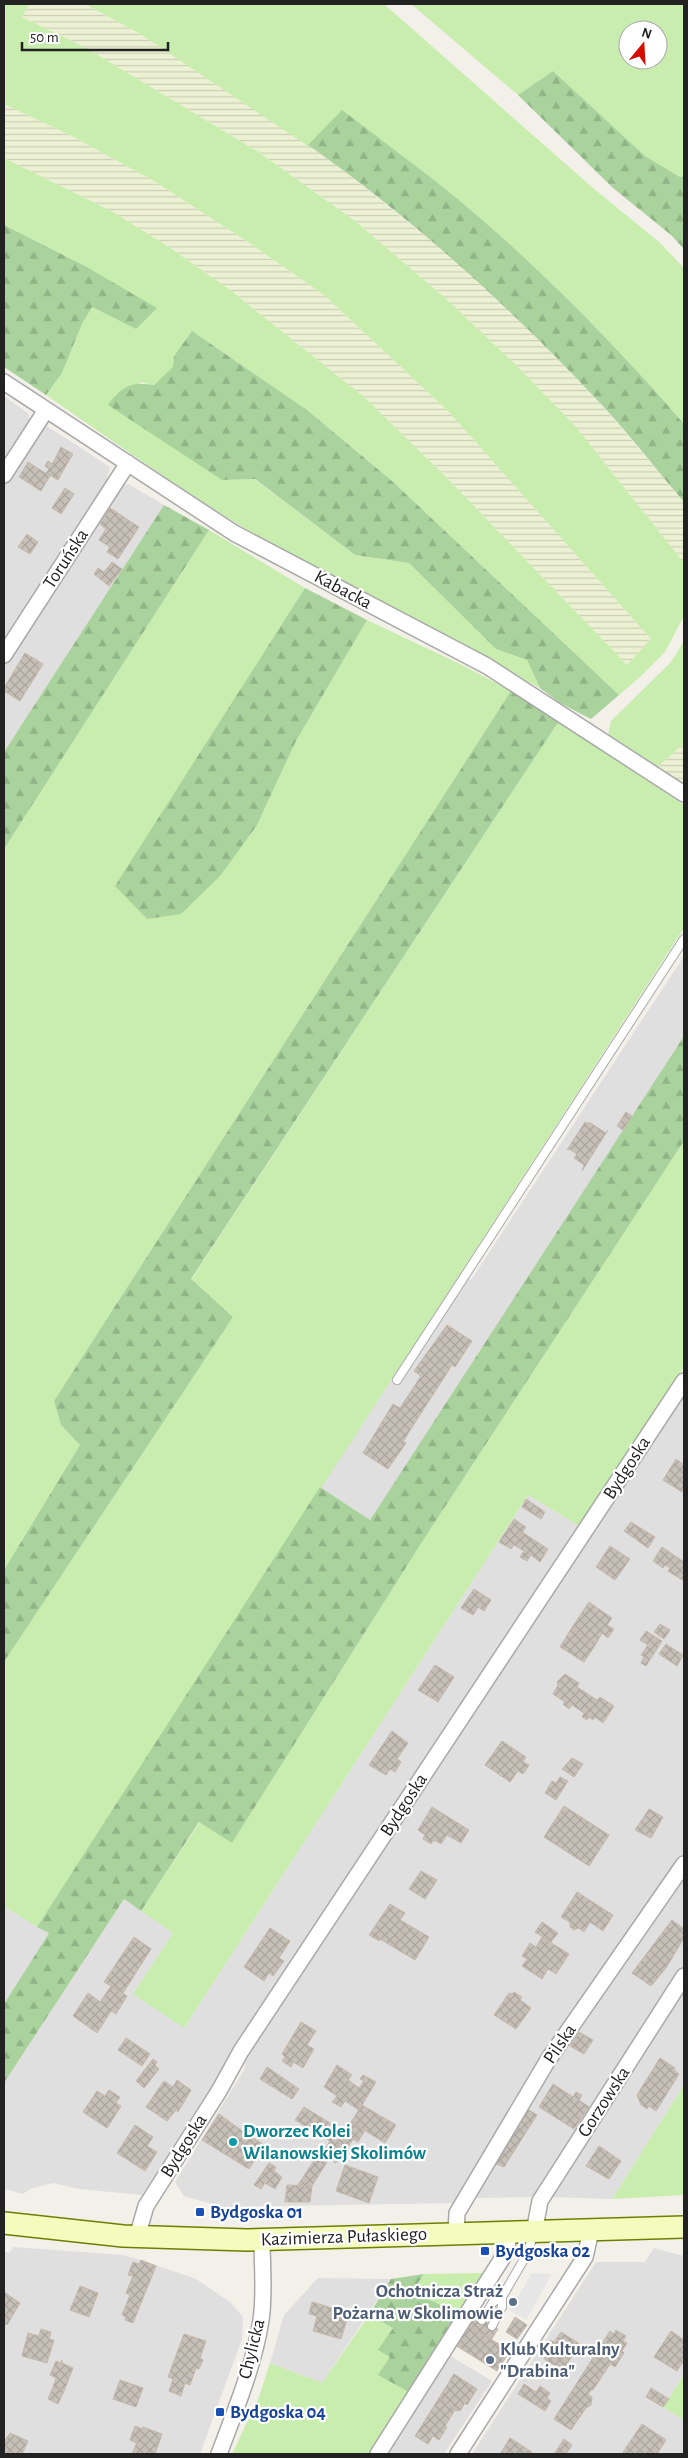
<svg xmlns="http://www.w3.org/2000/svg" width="688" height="2458" viewBox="0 0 688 2458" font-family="'Alegreya Sans',sans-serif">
  <defs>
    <pattern id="farmland-rules" width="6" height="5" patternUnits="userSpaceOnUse" patternTransform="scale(1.25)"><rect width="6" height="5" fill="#edf1d4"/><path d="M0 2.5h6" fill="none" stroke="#cbceb6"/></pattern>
    <pattern id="forest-firs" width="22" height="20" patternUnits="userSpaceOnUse" patternTransform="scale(1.25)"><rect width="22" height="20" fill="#a9d29d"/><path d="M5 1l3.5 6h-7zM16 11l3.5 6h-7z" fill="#91b487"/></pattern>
    <pattern id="building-cross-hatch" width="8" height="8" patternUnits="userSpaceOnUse" patternTransform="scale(1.25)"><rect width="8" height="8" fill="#c7c0b8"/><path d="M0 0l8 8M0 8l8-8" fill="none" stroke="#aba59e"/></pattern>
  </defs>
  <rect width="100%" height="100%" fill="#f2f0e9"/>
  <!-- residential -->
  <path fill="#e0dfdf" d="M4 396 29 414V422L4 461Z
    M47 426 110 467 106 483 4 642V484L38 430Z
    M128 484 164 505 4 752V664L118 487Z
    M684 956V1036L370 1520 320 1487 459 1273 471 1280Z
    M684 1392V1854L513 2110 503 2117 502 2127 457 2203 223 2207 184 2196 175 2182 244 2070 247 2054Z
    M528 1495 581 1527 142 2195 79 2189 53 2183 30 2189 23 2194 5 2189 4 2191V2083L124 1899 173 1933 184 2028Z
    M684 1873V1967L536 2197 473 2198 576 2029Z
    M4 1906 49 1933 4 2004Z
    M684 1989V2085L612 2199 548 2197Z
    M13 2247 123 2255 141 2260 196 2279 230 2302 243 2317 242 2339 200 2454H4V2251L9 2253Z
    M654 2248 684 2256V2375L663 2407 684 2420 683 2454H472L596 2262H645Z
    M318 2278 391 2279 322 2383 270 2363 284 2315Z
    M449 2355 492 2381 444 2454H385Z"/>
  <!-- farmland -->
  <path fill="url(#farmland-rules)" d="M29 4H85L142 35 229 91 339 167 455 260 517 317 602 405 684 502V563L576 427 513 362 445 298 355 221 257 151 86 48 22 17Z
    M4 104 68 134 154 181 248 242 324 295 449 412 651 639 627 665 445 476 364 397 230 290 169 247 111 211 4 158Z
    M684 743V784L658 767Z"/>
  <!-- grass -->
  <path fill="#c9edae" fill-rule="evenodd" d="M4 4H29L22 17 86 48 257 151 355 221 445 298 513 362 576 427 684 563V616L665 652 639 678 619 695 392 481 307 410 192 331 174 356V367L154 385 139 382 222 480 254 479 355 555 409 563 496 649 527 660 540 688C440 635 338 584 241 526 174 485 110 439 46 395L62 373 82 324 92 307 136 329 85 266 4 225V158L111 211 169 247 230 290 364 397 445 476 627 665 651 639 449 412 324 295 248 242 154 181 68 134 4 104Z
    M85 4H384L593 188 659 242 684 268V424C615 344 540 268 459 200 421 169 380 140 342 111L311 148 142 35Z
    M411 4H684V176L680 177 645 156 553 71 518 95ZM628 30H658V60H628Z
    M209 530 305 588 116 886 147 919 257 825 296 741 367 620 462 665 511 691 54 1401 61 1425 80 1445 4 1570V849Z
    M684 641V743L658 767 608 735 611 721 671 662Z
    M559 721 684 805V928L37 1927 4 1906V1662L233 1317 191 1280Z
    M684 1141V1367L581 1527 528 1495 184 2028 133 1994 173 1933 141 1911 200 1822 232 1843 422 1542Z
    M684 2085V2195L612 2199Z
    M486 2273 459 2313 412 2292 424 2274Z
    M369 2315 393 2328 379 2350 390 2357 409 2392 371 2454H232L259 2397 270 2363 322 2383Z
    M684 2375V2420L663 2407Z"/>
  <!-- forest -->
  <path fill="url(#forest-firs)" d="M553 71 645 156 680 177 684 176V249L671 235 613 188 518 95Z
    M342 110C381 140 421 169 459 200 540 268 615 344 684 424V502C656 469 630 435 601 404 511 308 415 220 308 145Z
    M4 225 85 266 157 308 136 329 92 307 82 324 62 373 46 395 4 367Z
    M192 331 307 410 392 481 619 695 591 719 560 703 540 688 527 660 496 649 409 563 355 555 255 479 222 480 108 405C122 386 131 382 154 385L173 367 174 356Z
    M164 505 209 530 4 849V752Z
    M305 588 367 620 296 741 257 825 220 876 181 914 147 919 115 886Z
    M511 691 559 721 191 1279 233 1317 4 1662V1570L80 1445 61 1425 54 1401Z
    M684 1036V1141L422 1542 232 1843 199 1822 141 1911 124 1899 4 2083V2004L49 1933 37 1927 320 1487 370 1520Z
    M424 2274 412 2292 459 2313 409 2392 378 2375 390 2357 378 2350 393 2328 369 2315 391 2279Z"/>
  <!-- parking -->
  <path fill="#e6e6e6" d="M532 2273 552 2274 526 2320 510 2310Z"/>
  <!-- building -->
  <path fill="url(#building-cross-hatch)" stroke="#c5b8aa" d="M61 447 73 454 68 462 57 455Z
    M57 455 68 462 58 480 46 473 49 469 45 466 48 461 52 464Z
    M28 462 50 476 41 491 19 477Z
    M65 488 74 494 61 514 52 508Z
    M110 508 139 527 118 559 107 552 110 547 99 540 106 529 100 524Z
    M27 534 38 542 30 554 18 547Z
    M112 562 122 569 109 586 94 574 98 568 104 572Z
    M25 653 43 664 20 701 4 691V688Z
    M626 1112 632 1116 623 1130 617 1126Z
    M585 1122 588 1124 589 1122 606 1133 608 1130 582 1171 584 1165 574 1158 577 1154 569 1149 567 1150Z
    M447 1325 472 1341 455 1367 452 1365 409 1432 403 1442 406 1443 388 1469 363 1453 393 1404 400 1408 421 1376 414 1371Z
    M676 1459 684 1465V1488L682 1492 663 1480Z
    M526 1499 545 1512 541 1519 522 1507Z
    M514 1519 526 1527 511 1549 499 1542Z
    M631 1522 655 1537 648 1548 624 1531Z
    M522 1532 548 1549 540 1562 531 1555 527 1561 520 1557 524 1551 514 1545Z
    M610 1546 630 1559 615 1580 596 1567Z
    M662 1547 684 1562V1581L668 1571 670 1568 665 1565 663 1568 653 1561Z
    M474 1589 491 1600 484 1611 478 1607 473 1615 461 1608Z
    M589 1602 612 1618 607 1625 614 1629 608 1638 602 1633 596 1644 571 1629Z
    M660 1624 670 1630 664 1639 654 1632Z
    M571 1629 596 1644 584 1662 560 1647Z
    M646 1631 662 1641 646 1666 641 1663 644 1657 641 1655 648 1645 640 1640Z
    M666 1644 683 1655 677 1666 659 1654Z
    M435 1665 454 1677 438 1702 418 1690Z
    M565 1674 579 1683 577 1687 597 1700 600 1697 614 1706 603 1723 595 1717 593 1720 589 1717 587 1720 582 1717 584 1713 572 1705 569 1709 563 1704 565 1702 553 1694 558 1685 557 1682Z
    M392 1731 408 1743 397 1759 401 1762 395 1772 390 1769 386 1775 369 1765Z
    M502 1741 526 1757 523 1762 529 1765 523 1774 518 1771 510 1782 485 1765Z
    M572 1758 583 1764 574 1777 562 1769Z
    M560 1777 568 1781 556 1800 545 1793 552 1781 556 1783Z
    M564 1806 609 1835 589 1866 544 1837Z
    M432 1807 469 1830 461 1843 447 1835 441 1844 434 1840 431 1844 423 1839 425 1835 418 1830Z
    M649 1809 663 1817 651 1838 635 1830Z
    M421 1871 437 1880 425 1899 409 1889Z
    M577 1892 613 1915 603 1931 590 1922 584 1932 579 1928 574 1930 570 1927V1922L561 1917Z
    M390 1904 405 1913 400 1920 407 1924 393 1947 380 1939 379 1941 369 1935Z
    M672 1920 684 1929V1938L666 1968 651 1986 632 1973Z
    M542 1922 558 1933 551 1942 535 1932Z
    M407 1924 429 1937 415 1960 393 1947Z
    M270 1928 290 1941 279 1958 284 1961 273 1976 269 1973 264 1981 244 1967Z
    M134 1937 151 1949 123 1993 104 1982Z
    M542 1937 569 1954 556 1974 548 1969 542 1979 522 1966 527 1959 522 1956 530 1943 536 1947Z
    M111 1986 127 1996 116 2014 111 2011 97 2033 73 2016 88 1993 100 2002Z
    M514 1992 522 1997 520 2000 531 2008 516 2029 494 2015 509 1993 512 1994Z
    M301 2022 316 2031 307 2045 314 2049 303 2068 293 2062 291 2067 282 2061 285 2057 282 2054Z
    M579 2032 593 2040 584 2054 570 2046Z
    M126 2038 150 2054 142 2066 118 2050Z
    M660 2058 675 2068 674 2070 679 2074 656 2111 649 2106 647 2109 641 2105 637 2095Z
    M153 2059 157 2062 155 2065 159 2069 144 2088 136 2081Z
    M337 2065 352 2075 348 2080 359 2088 364 2081 360 2079 363 2075 376 2082 359 2110 345 2101 341 2107 332 2102 337 2096 324 2087Z
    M267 2067 299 2089 292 2099 260 2079Z
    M177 2080 191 2090 178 2112 176 2110 167 2121 146 2107 164 2081 173 2087Z
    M553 2084 573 2097 576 2092 582 2095 579 2100 589 2107 574 2129 539 2107Z
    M109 2090 120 2097 116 2103 121 2106 107 2128 83 2112 97 2091 105 2096Z
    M362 2105 396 2125 385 2143 351 2122Z
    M304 2107 345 2132 329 2158 322 2154 330 2141 295 2120Z
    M526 2108 537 2115 504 2167 494 2163Z
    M219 2114 245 2133 248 2129 254 2133 252 2137 264 2145 249 2169 202 2140Z
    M351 2122 365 2130 358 2142 353 2139 343 2155 341 2154 336 2163 329 2158Z
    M135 2125 153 2137 147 2146 157 2152 145 2171 117 2153Z
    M599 2146 621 2161 609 2179 586 2166Z
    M317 2156 327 2162 312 2186 298 2185Z
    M269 2163 276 2167 274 2171 282 2177 275 2189 265 2183 261 2189 254 2185Z
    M345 2165 378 2177 369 2203 336 2191Z
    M287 2185 312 2186 310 2202H285Z
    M141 2260 156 2266 133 2323 125 2320 126 2317 122 2315 130 2295 126 2293 133 2276 128 2275 133 2262 139 2264Z
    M80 2286 98 2293 89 2317 70 2310Z
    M4 2292 20 2303 7 2325 4 2323Z
    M312 2302 349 2313 341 2339 313 2331 317 2316 309 2314Z
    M474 2315 498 2329 491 2340 468 2326Z
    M515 2317 527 2325 517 2339 506 2332Z
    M468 2325 510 2351 497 2371 455 2345Z
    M41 2329 51 2332 49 2339 54 2340 47 2363 22 2356 28 2333 39 2336Z
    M616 2330 626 2336 623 2341 627 2343 622 2351 624 2353 615 2367 610 2364 593 2390H591L588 2394 592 2397 591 2405 586 2408 571 2430 554 2419 610 2331 614 2334Z
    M671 2331 684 2340V2360L677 2371 654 2357Z
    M561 2332 580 2344 563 2370 544 2359 550 2349 546 2347 550 2340 554 2342Z
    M184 2334 206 2341 200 2358 203 2360 199 2369 196 2368 190 2385 185 2383 181 2396 169 2391 173 2379 168 2377Z
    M62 2360V2363L73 2368 64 2391 53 2387 56 2378 50 2375 56 2361 61 2363Z
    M454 2374 477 2389 467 2405 465 2403 460 2411 439 2398Z
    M120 2380 143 2388 136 2407 113 2399Z
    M524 2384 536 2392 540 2386 550 2393 547 2398 551 2401 545 2411 518 2394Z
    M53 2387 64 2391 58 2404 48 2399Z
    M651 2388 669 2399 663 2407 646 2397Z
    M439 2398 458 2411 455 2410 445 2426 447 2427 439 2440 433 2436 428 2444 415 2436Z
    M642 2424 666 2440 657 2454H626L623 2452Z
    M135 2426 142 2429 137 2443 130 2440Z
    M143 2427 162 2434 155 2454H132Z
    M10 2433 28 2441 22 2454H4V2442Z
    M510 2438 532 2452 530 2454H500Z
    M564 2439 572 2445 566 2454H554Z"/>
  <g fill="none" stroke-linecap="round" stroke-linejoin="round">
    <defs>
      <path id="service" d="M397 1380 684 939
        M502 2297 527 2254 534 2232
        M482 2320 493 2302 502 2297V2307L492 2326"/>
      <path id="minor" d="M4 382 234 533 487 666 684 794
        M4 475 46 410
        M4 655 128 463
        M534 2232 540 2201 684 1976
        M456 2234 457 2213 548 2060 684 1864
        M137 2237 146 2206 219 2091 241 2051 684 1381
        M219 2454C235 2411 254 2366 261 2320 265 2294 262 2266 262 2240
        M378 2454 505 2254 510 2233
        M458 2454 585 2257 591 2231"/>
      <path id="secondary" d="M4 2223 123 2236 247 2240 684 2227"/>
    </defs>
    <!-- service casing -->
    <use href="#service" stroke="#a9a9a9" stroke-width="10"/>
    <!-- minor casing -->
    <use href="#minor" stroke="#a9a9a9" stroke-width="18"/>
    <!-- secondary casing -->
    <use href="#secondary" stroke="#6b8002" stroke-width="24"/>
    <!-- service -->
    <use href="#service" stroke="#fff" stroke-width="8"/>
    <!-- minor -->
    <use href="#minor" stroke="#fff" stroke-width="15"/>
    <!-- secondary -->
    <use href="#secondary" stroke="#f4fcbd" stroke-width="21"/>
  </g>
  <!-- markers -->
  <circle fill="#0f9aa8" stroke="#fff" stroke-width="2" cx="233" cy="2142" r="5"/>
  <g fill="#1a4fb4" stroke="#fff" stroke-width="2">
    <rect x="195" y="2207" width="10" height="10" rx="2.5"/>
    <rect x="480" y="2246" width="10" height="10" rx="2.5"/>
    <rect x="215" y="2407" width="10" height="10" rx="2.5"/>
  </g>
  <g fill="#5c6f8a" stroke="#fff" stroke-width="2">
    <circle cx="513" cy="2302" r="5"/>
    <circle cx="490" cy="2360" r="5"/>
  </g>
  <g text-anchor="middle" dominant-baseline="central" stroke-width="4.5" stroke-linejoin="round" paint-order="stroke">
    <!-- street labels -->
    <g font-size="19" fill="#222" stroke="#fff">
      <text transform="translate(66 559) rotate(-57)">Toruńska</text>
      <text transform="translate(343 590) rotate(28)">Kabacka</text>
      <text transform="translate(627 1468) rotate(-57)">Bydgoska</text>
      <text transform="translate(404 1805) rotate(-57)">Bydgoska</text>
      <text transform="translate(560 2044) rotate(-56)">Pilska</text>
      <text transform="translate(604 2102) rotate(-57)">Gorzowska</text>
      <text transform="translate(184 2146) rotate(-58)">Bydgoska</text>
      <text transform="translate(344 2237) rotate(-2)">Kazimierza Pułaskiego</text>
      <text transform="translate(252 2349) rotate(-76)">Chylicka</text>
    </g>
    <!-- culture labels -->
    <g font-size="19" font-weight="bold" fill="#0d838f" stroke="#fff" text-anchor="start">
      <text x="243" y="2131">Dworzec Kolei<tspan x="243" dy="22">Wilanowskiej Skolimów</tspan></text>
    </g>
    <!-- transit labels -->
    <g font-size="19" font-weight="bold" fill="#164399" stroke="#fff" text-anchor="start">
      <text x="210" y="2212">Bydgoska 01</text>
      <text x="495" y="2251">Bydgoska 02</text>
      <text x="230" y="2412">Bydgoska 04</text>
    </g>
    <!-- service labels -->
    <g font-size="19" font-weight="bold" fill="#4e5e75" stroke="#fff" text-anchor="end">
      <text x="503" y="2291">Ochotnicza Straż<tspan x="503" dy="22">Pożarna w Skolimowie</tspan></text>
      <text x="500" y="2349" text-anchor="start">Klub Kulturalny<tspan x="500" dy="22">"Drabina"</tspan></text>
    </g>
  </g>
  <!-- border -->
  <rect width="688" height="2458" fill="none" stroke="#222222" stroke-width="10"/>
  <!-- north arrow -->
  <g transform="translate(643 45) rotate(18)"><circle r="24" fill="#ffffff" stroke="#a7a7a7"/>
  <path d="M0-4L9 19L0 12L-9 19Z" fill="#d40d00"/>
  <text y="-8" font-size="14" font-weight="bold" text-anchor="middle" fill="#222222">N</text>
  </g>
  <!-- scale -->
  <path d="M22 42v8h146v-8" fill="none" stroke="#222222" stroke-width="2.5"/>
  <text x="30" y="42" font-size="15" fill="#222222" stroke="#ffffff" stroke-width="4" paint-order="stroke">50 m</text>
</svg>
